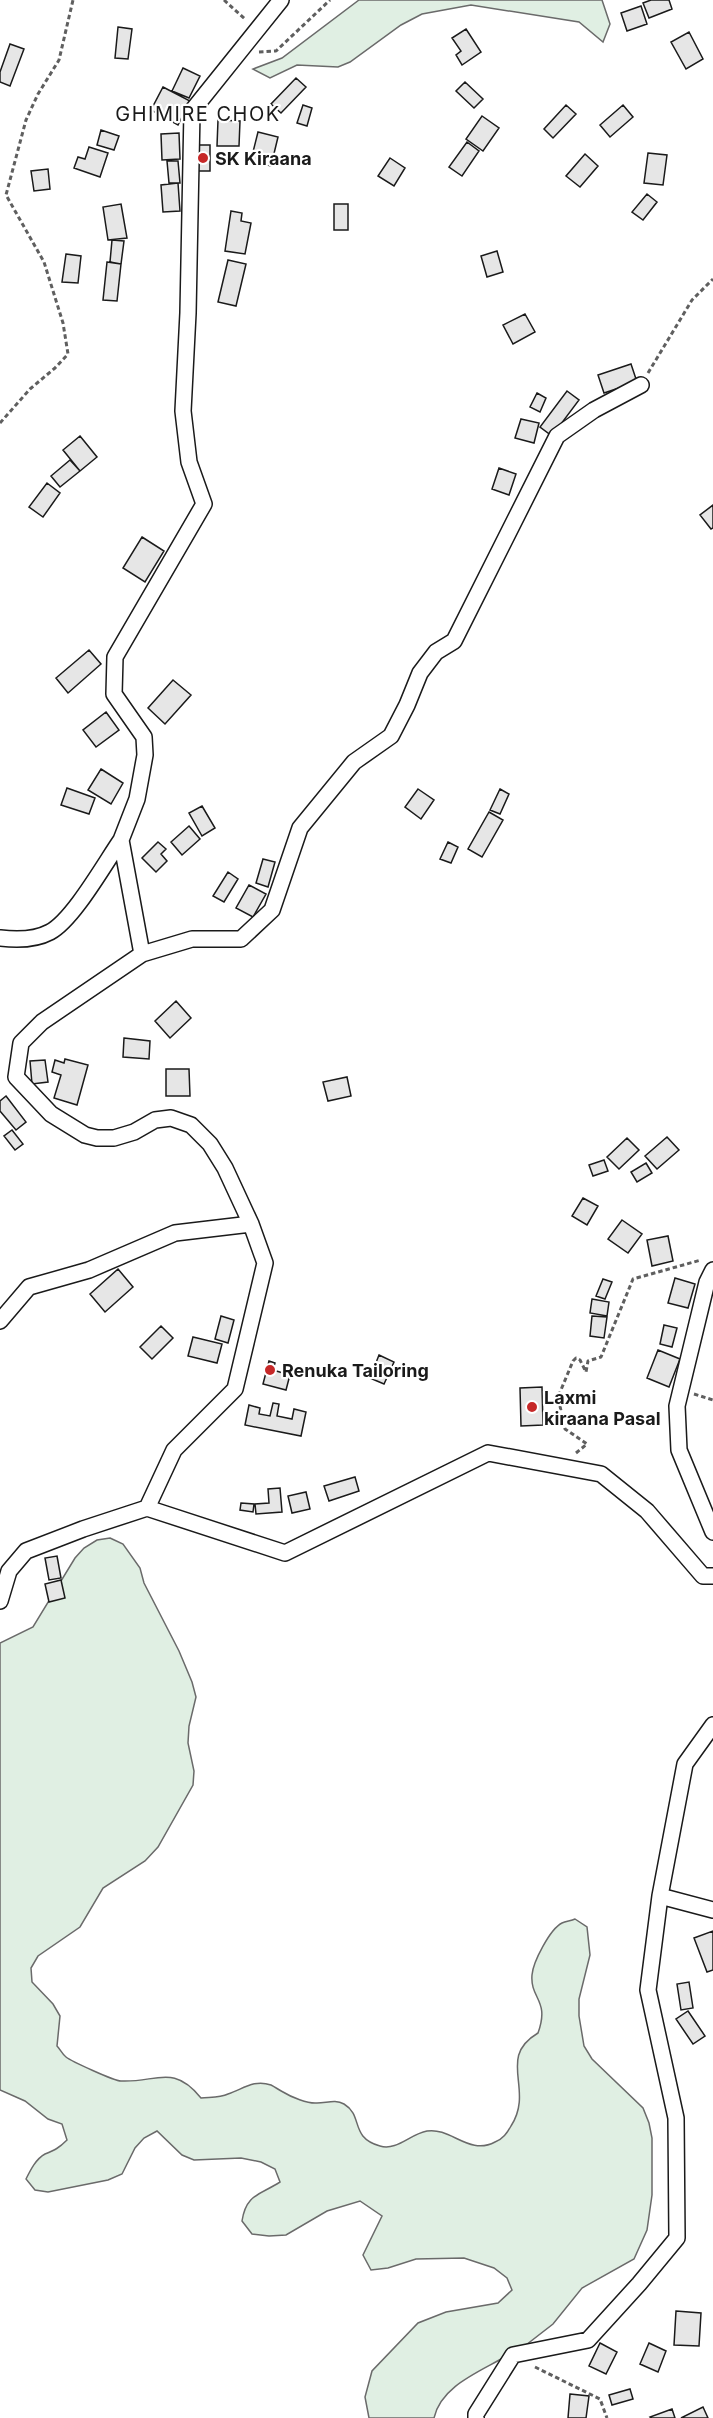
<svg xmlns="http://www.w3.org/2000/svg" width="713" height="2418" viewBox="0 0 713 2418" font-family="Inter,sans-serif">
  <rect width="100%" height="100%" fill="#fff"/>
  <!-- green -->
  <path fill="#e0efe3" stroke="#6a6a6a" stroke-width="1.5" d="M359 0H602L610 24 603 42 579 22 471 5 422 14 401 25 350 62 338 67 297 65 270 78 253 69 282 58Z
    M110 1538 123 1544 140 1568 144 1583 179 1651 192 1682 196 1697 189 1726 188 1743 194 1771 193 1785 158 1847 145 1861 103 1888 80 1927 38 1956 31 1968 32 1982 53 2004 60 2016 57 2046C60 2049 62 2054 66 2057 71 2061 114 2081 121 2081 156 2083 173 2063 201 2098 210 2097 220 2098 228 2094 243 2089 254 2079 271 2085 275 2087 279 2090 283 2092 291 2097 308 2104 317 2103 327 2103 335 2099 344 2104 364 2116 349 2137 380 2146 397 2151 410 2134 427 2131 451 2127 469 2156 495 2142 503 2139 507 2133 511 2126 535 2089 496 2058 538 2033 550 2000 530 1999 532 1975 533 1962 550 1929 562 1923 566 1921 571 1921 575 1919L587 1927 590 1955 579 1999V2016L584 2046 592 2059 643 2108 649 2123 652 2138V2195L647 2230 634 2259 582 2288 553 2324 513 2355H508C482 2371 441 2385 434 2418H369L365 2397 372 2371 418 2323 446 2312 498 2303 512 2290 507 2278 494 2268 464 2258 416 2259 388 2268 371 2270 363 2255 382 2216 360 2201 327 2211 286 2235 269 2236 252 2234 242 2221C246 2194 260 2195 280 2182L275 2169 261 2162 241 2158 194 2160 182 2155 157 2131 144 2138 135 2148 122 2174 108 2180 48 2192 35 2190 26 2179C31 2169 36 2159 45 2154 55 2150 59 2148 67 2140L62 2124 48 2119 25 2101 0 2090V1643L33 1627 75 1558 84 1548 97 1540Z"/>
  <!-- building -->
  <path fill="#e6e6e6" stroke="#1a1a1a" stroke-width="1.5" d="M651 0H669L672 9 649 18 643 3Z
    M641 6 647 24 627 31 621 13Z
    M118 27 132 29 128 59 115 58Z
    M466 29 481 52 462 65 456 55 461 51 452 38Z
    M689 32 703 59 686 69 671 42Z
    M10 44 24 49 10 86 0 82V72Z
    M183 68 200 76 189 98 172 91Z
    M296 78 306 87 281 113 271 104Z
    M465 82 483 99 474 108 456 91Z
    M163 87 190 101 178 125 151 110Z
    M303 105 312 108 307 126 297 123Z
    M566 105 576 114 553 138 544 129Z
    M623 105 633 117 610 137 600 125Z
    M482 116 499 128 483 151 466 139Z
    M218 120 240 121 239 146H217Z
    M101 130 119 136 114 150 97 145Z
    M258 132 278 137 271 166 251 160Z
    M179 133 180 159 162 160 161 134Z
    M467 142 479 151 462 176 449 167Z
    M196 145H210V171H195Z
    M89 147 108 153 100 177 74 168 78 157 85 159Z
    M648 153 667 155 663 185 644 183Z
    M585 154 598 166 580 187 566 176Z
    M390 158 405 168 394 186 378 176Z
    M167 161H178L180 183H169Z
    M48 169 50 189 34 191 31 171Z
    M178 183 180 211 163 212 161 185Z
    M647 194 657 202 643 220 632 212Z
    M121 204 127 238 108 240 103 207Z
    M334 204H348V230H334Z
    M231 211 242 213 241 221 251 223 245 254 225 251Z
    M112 240 124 241 121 264 110 262Z
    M497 251 503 272 487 277 481 256Z
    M66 254 81 256 78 283 62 282Z
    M228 260 246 264 236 306 218 302Z
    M107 262 121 264 117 301 103 300Z
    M525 314 535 332 513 344 503 325Z
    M631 364 637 382 604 393 598 375Z
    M567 391 579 400 552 436 540 427Z
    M537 393 546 398 540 412 530 407Z
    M521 419 539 423 534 443 515 438Z
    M80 436 97 457 80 471 63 450Z
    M70 460 80 471 60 487 51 476Z
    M499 468 516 474 509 495 492 489Z
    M47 483 60 493 43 517 29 507Z
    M713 505V528L711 529 700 515Z
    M142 537 164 551 145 582 123 568Z
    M89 650 101 664 68 693 56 678Z
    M173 680 191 695 165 724 148 708Z
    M106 712 119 730 96 747 83 730Z
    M101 769 123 783 111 804 88 790Z
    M67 788 95 798 89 814 61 805Z
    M418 789 434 800 421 819 405 807Z
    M500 789 509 794 500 814 490 810Z
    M202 806 215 828 202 836 189 813Z
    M489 812 503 820 482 857 468 849Z
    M189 826 200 839 182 855 171 842Z
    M158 842 166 849 161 854 167 861 156 872 142 858Z
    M448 842 458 847 451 863 440 859Z
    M263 859 275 862 268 887 256 883Z
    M228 872 238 879 224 902 213 896Z
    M249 885 266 894 253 917 236 908Z
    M176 1001 191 1018 170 1038 155 1021Z
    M124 1038 150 1041 149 1059 123 1057Z
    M65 1059 88 1065 77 1105 54 1098 61 1075 52 1072 55 1060 64 1063Z
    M45 1060 48 1082 32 1084 30 1061Z
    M166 1069H189L190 1096H166Z
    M347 1077 351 1096 328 1101 323 1082Z
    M6 1096 26 1122 16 1130 0 1111V1101Z
    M12 1130 23 1144 15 1150 4 1136Z
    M667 1137 679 1150 657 1169 645 1156Z
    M627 1138 639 1150 619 1169 607 1157Z
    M604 1160 608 1171 593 1176 589 1165Z
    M646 1163 652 1173 637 1182 631 1172Z
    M583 1198 598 1206 587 1225 572 1216Z
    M622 1220 642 1234 628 1253 608 1239Z
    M668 1236 673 1261 652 1266 647 1240Z
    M118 1269 133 1287 105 1312 90 1294Z
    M675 1278 695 1284 688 1308 668 1303Z
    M603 1279 612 1282 605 1299 596 1296Z
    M592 1299 609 1302 607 1316 590 1313Z
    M221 1316 234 1320 228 1343 215 1339Z
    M592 1316 607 1317 604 1338 590 1336Z
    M664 1325 677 1328 672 1347 660 1344Z
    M161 1326 173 1338 152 1359 140 1347Z
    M193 1337 222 1344 217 1363 188 1356Z
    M658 1350 680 1359 669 1387 647 1378Z
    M379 1355 394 1362 384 1384 370 1378Z
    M269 1361 275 1363 273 1370 283 1373 285 1365 292 1367 286 1390 263 1384Z
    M542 1387 543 1425 521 1426 520 1388Z
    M273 1403 279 1404 277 1416 292 1419 294 1409 306 1412 301 1436 245 1425 249 1405 260 1408 259 1414 270 1416Z
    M355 1477 359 1491 329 1501 324 1486Z
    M280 1488 282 1512 256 1514 255 1504 269 1503 268 1489Z
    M306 1492 310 1509 292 1513 288 1496Z
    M241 1503 254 1504 253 1512 240 1510Z
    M57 1556 61 1578 49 1580 45 1558Z
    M61 1580 65 1598 49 1602 45 1584Z
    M713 1931V1970L707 1972 694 1938Z
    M689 1982 693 2008 681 2010 677 1984Z
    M688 2011 705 2036 693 2044 676 2019Z
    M676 2311 701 2313 699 2346 674 2345Z
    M600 2343 617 2352 606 2374 589 2366Z
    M649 2343 666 2351 658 2372 640 2364Z
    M630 2389 633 2399 612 2405 609 2395Z
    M570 2394 589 2396 586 2418H568Z
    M703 2407 708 2418H681Z
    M672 2409 675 2418H651L650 2417Z"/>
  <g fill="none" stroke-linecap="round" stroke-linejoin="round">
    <defs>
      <path id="minor" d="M281 0 192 111 188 313 183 411 189 462 204 504 115 657 114 694 144 737 145 755 137 799 121 840 142 954 42 1022 21 1043 16 1077 51 1114 85 1135 97 1138H114L134 1132 155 1120 171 1118 191 1125 210 1144 225 1168 251 1224 265 1263 235 1389 174 1450 147 1508 285 1553 488 1453 601 1474 647 1511 703 1576H713
        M0 938C16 940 35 940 50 932 73 920 105 863 121 840
        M142 954 192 939H241L272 910 300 828 354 762 391 736 407 705 420 673 436 652 454 641 557 436 594 410 641 385
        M713 1270 707 1282 677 1406 679 1450 713 1532
        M0 1321 29 1287 89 1270 175 1233 251 1224
        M0 1601 9 1571 26 1551 83 1529 147 1508
        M660 1896 713 1910
        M476 2418V2414L513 2355 588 2340 639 2284 677 2238 676 2118 648 1990 660 1896 685 1764 713 1725"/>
    </defs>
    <!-- minor casing -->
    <use href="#minor" stroke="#1a1a1a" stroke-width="18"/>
    <!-- path -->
    <path stroke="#5f5f5f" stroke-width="3" stroke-dasharray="4.5 3" stroke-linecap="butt" d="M224 0 245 19
      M259 52 276 51 330 0
      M648 373 692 300 713 279
      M0 423 30 389 55 368 68 354 63 323 44 262 6 195 26 120 38 94 59 60 73 0
      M694 1394 713 1400
      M576 1453 587 1444 565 1429 558 1397 573 1361 576 1358 580 1360 586 1372 588 1361 601 1357 633 1279 701 1260
      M535 2367 600 2399 607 2418"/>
    <!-- minor -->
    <use href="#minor" stroke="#fff" stroke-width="15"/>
  </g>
  <!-- markers -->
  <g fill="#c62828" stroke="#fff" stroke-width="2">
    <circle cx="203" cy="158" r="6"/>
    <circle cx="270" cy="1370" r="6"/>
    <circle cx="532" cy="1407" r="6"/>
  </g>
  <g text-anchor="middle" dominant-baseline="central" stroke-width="4.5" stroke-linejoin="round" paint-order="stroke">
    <!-- poi labels -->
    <g font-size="18" font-weight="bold" fill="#1a1a1a" stroke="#fff" text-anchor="start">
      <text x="215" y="158">SK Kiraana</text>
      <text x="282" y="1370">Renuka Tailoring</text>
      <text x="544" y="1397">Laxmi<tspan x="544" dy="21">kiraana Pasal</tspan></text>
    </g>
    <!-- neighbourhood labels -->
    <g font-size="20" letter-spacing="1.5" fill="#1a1a1a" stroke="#fff">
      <text x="198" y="114">GHIMIRE CHOK</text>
    </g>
  </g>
</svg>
